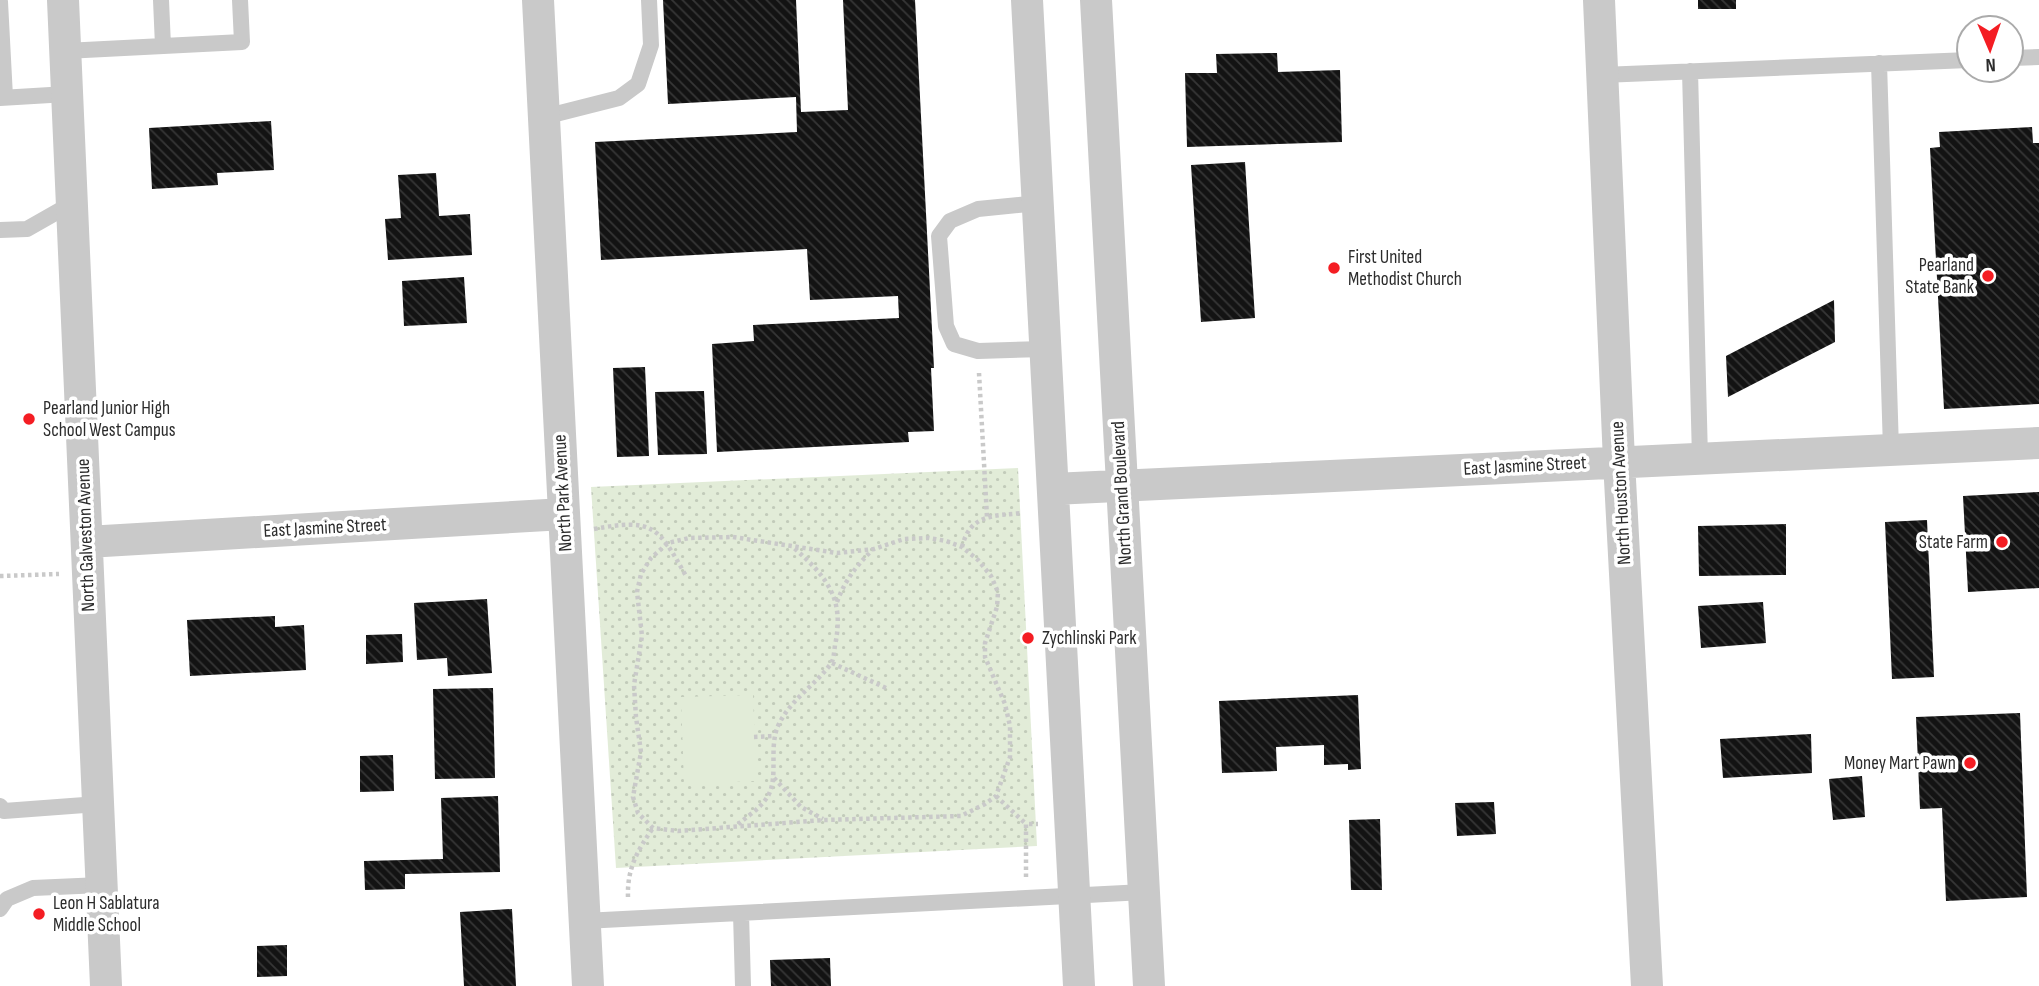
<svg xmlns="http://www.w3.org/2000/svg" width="2039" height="986" viewBox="0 0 2039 986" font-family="'Sofia Sans Condensed',sans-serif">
  <defs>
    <pattern id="grass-dots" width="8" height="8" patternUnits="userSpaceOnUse" patternTransform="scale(1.75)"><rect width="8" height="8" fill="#e2ecd8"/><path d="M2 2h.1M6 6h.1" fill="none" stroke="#c2cbba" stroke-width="1.8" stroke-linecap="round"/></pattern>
    <pattern id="building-back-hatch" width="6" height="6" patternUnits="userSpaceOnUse" patternTransform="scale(1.75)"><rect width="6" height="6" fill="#131313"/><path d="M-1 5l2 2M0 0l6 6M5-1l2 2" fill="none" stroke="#363636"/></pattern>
  </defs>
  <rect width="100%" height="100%" fill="#fff"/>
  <!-- grass -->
  <path fill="url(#grass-dots)" d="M1018 468 1037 846 616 868 591 487Z"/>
  <!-- garden -->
  <path fill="#e2ecd8" d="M753 695 756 781 684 784 681 697Z"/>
  <!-- building -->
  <path fill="url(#building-back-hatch)" d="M663 0H796L801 112 848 110 843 0H915L934 368H931L934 431 908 432 909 442 717 452 712 344 754 341 753 325 899 318 898 296 810 300 807 249 601 260 595 142 797 132 796 97 668 104Z
    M1698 0H1736V9H1698Z
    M1277 53 1278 72 1340 70 1342 142 1187 147 1185 73H1217L1216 54Z
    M271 121 274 170 217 173 218 185 152 189 149 128Z
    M2032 127 2033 143H2039V404L1944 409 1930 148 1940 147 1939 132Z
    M1245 162 1255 318 1201 322 1191 165Z
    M436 173 439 216 470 214 472 255 388 260 385 219 401 218 398 175Z
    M464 277 467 323 404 326 402 281Z
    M1834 300 1835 342 1728 397 1726 356Z
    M645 367 649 456 617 457 613 368Z
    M704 391 707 454 658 455 655 392Z
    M2039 492V588L1968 592 1963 496Z
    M1927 520 1934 677 1892 679 1885 522Z
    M1786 524V575L1699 576 1698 526Z
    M487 599 492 673 448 676 447 658 417 660 414 603Z
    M1763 602 1766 643 1701 648 1698 606Z
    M275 616V627L304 625 306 670 190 676 187 620Z
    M402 634 403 662 366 664V635Z
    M493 688 495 778 435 779 433 689Z
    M1358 695 1361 769 1348 770V764L1324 765V745L1276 747 1277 771 1222 773 1219 701Z
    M2020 713 2027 897 1946 901 1942 808 1920 809 1916 717Z
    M1811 734 1812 773 1723 778 1720 739Z
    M393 755 394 791 360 792V756Z
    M1862 776 1865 817 1833 820 1829 779Z
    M498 796 500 872 405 874V889L365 890 364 861 443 859 441 798Z
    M1494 802 1496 834 1457 836 1455 803Z
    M1380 819 1382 890H1351L1349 820Z
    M512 909 516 986H464L460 912Z
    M287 945V976L257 977V946Z
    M830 958 831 986H771L770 960Z"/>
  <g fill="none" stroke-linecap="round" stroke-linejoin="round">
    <!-- path -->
    <path stroke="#c9c9c9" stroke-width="4.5" stroke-dasharray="3.5 3.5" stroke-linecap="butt" d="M979 373 987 517
      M594 529C653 518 658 526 686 576
      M733 537 837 553 874 549 904 539 929 538 946 541 962 547 978 560 991 576 998 592 997 607 985 643V657L1005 704 1010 726V757L996 796 985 804 961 816 824 820 678 831 653 828 638 813 633 797 641 752 636 717 634 685 642 636 637 592 641 574 651 558 668 543 689 538Z
      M962 547C970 514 993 516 1022 513
      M0 576 59 574
      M837 602C846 578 856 567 873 549
      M832 663 886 688
      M754 737 774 736
      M774 778 801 807 823 819
      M996 796 1026 824
      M738 824C747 817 759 809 766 799 780 780 768 749 778 726 790 700 813 687 830 665 834 660 834 652 835 645 845 599 827 577 794 548
      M1026 877V824H1038
      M628 897C627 869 637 851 653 828"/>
    <!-- service -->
    <path stroke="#c9c9c9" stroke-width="16" d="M161 0 163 46
      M0 2 5 97
      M65 51 242 42 240 0
      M2011 58 2039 57
      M1879 63 1891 449
      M1690 71 1700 458
      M1602 75 1969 60
      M0 98 67 94
      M544 117 619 98 638 84 651 45 649 0
      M1038 203 978 209 950 221 939 236 946 326 954 344 978 351 1045 349
      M0 230 27 229 71 204
      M0 806 4 811 98 804
      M0 909 7 899 33 888 101 885
      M741 913 743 986
      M584 921 1144 892"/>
    <!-- minor -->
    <path stroke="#c9c9c9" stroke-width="32" d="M63 0 106 986
      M538 0 588 986
      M1027 0 1079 986
      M1096 0 1149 986
      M1599 0 1619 461 1647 986
      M1053 489 2039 443
      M87 542 564 514"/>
  </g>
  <!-- markers -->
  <g fill="#f41d23" stroke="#fff" stroke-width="2.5">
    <circle cx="1334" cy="268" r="7"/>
    <circle cx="1988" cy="276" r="7"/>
    <circle cx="29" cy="419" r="7"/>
    <circle cx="2002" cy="542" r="7"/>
    <circle cx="1028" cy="638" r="7"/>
    <circle cx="1970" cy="763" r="7"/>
    <circle cx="39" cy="914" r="7"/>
  </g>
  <g text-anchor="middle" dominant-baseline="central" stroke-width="7" stroke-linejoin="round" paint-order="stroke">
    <!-- poi labels -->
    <g font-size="19" fill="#2c2c2c" stroke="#fff" text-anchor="start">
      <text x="1348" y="257">First United<tspan x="1348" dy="22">Methodist Church</tspan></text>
      <text x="1974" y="265" text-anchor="end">Pearland<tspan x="1974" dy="22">State Bank</tspan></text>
      <text x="43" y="408">Pearland Junior High<tspan x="43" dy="22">School West Campus</tspan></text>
      <text x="1988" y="542" text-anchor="end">State Farm</text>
      <text x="1042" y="638">Zychlinski Park</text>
      <text x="1956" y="763" text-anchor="end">Money Mart Pawn</text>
      <text x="53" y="903">Leon H Sablatura<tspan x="53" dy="22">Middle School</tspan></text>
    </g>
    <!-- street labels -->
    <g font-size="19" fill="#2c2c2c" stroke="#fff">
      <text transform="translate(1525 466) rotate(-3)">East Jasmine Street</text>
      <text transform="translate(563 493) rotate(-93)">North Park Avenue</text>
      <text transform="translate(1122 493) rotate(-93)">North Grand Boulevard</text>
      <text transform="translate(1621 493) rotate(-93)">North Houston Avenue</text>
      <text transform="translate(325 528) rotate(-3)">East Jasmine Street</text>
      <text transform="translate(86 535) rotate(-92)">North Galveston Avenue</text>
    </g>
  </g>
  <!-- north arrow -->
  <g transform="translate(1990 49) rotate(178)"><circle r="33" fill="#ffffff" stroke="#ababab" stroke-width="2"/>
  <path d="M0-5L12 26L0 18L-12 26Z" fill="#f41d23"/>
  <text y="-10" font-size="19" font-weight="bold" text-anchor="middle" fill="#2c2c2c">N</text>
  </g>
</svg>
